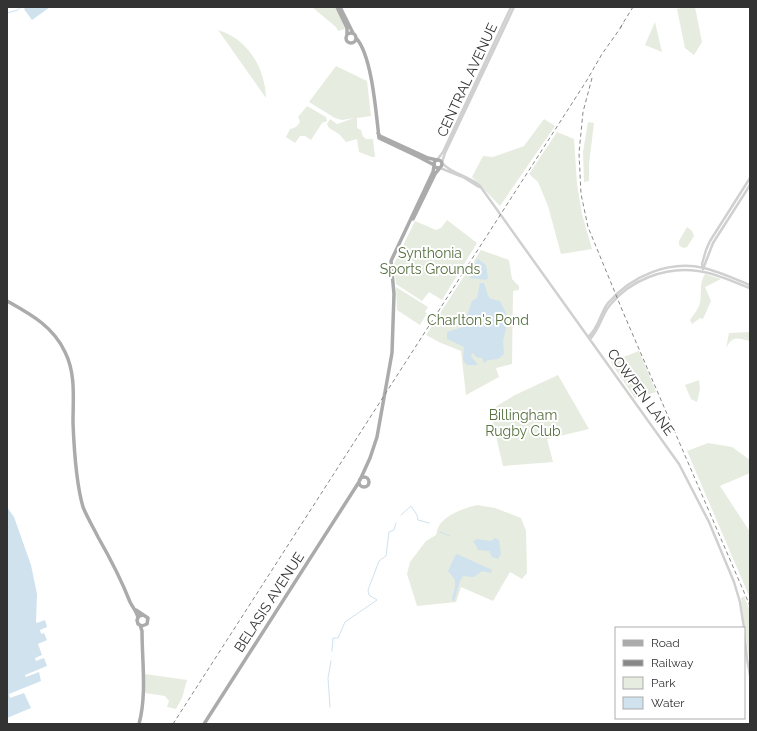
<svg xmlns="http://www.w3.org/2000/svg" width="757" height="731" viewBox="0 0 757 731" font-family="Raleway,sans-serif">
  <rect width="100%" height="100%" fill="#fff"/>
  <!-- green -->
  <path fill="#e6ecdf" d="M312 7H336L345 29 338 31 336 27Z
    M686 7H695L702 42 694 55 685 48 677 9Z
    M655 22 662 52 645 45Z
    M218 30C248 39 265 68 266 98Z
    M336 66 367 81 371 116 357 118V128L361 130 363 137H365V139H373L375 157H372L359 152 357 139 346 142 339 134 329 128 327 124 330 119 337 124 354 118 342 120 335 118 309 102Z
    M307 106 326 117 327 121 322 123 311 140 305 136H300L295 143 286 137 290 129C296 128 298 126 300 121L298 117Z
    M544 119 555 126 500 206 472 177 483 156 493 157 524 146Z
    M588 122 594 123 589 164V181L584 182 583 152Z
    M557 132 574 139 577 184 582 214 592 249 561 254 548 206 538 182 529 174Z
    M447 220 477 243 442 300 429 292 422 301 396 284 394 264 415 221 436 230 441 228Z
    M687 227 692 231 694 236 687 247 683 248 679 245V241Z
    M481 250 509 260 512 279 519 286V290L513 291 512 364 496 368 499 377 466 395 461 351 441 343 426 335Z
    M705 274 721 279 705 287 711 301 703 319 700 318 692 324 690 320C694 314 698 310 700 303 702 294 699 282 705 274Z
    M396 287 428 307 425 312 427 313 420 325 397 310Z
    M750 332V341C737 338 733 335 726 348L729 333Z
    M639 351 656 392 635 398 611 363 613 361Z
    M558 375 589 429 547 439 553 462 503 466 490 410 515 395Z
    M699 380 700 389 697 402 691 399 685 385Z
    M708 443 732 447 750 460V473L720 486 750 532V598L687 451Z
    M477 505 495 508 521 518 526 531 527 573 522 579 510 572 493 601 461 587 456 602 417 606 407 574 410 562 426 541 436 535C437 532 437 529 439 526 446 514 465 508 477 505Z
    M744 596 750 611V667L741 598Z
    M145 674 187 680 182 698 176 709 167 707 169 701 165 696 145 693Z"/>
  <!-- water -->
  <path fill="#cfe2ee" d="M26 7H50L32 20 24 9Z
    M478 259 486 265 488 278 486 280 470 278 473 266Z
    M480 283H484L488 296 491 299 500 301 506 313 507 324 503 341 504 354 498 359 488 360 484 363 482 358 476 357 474 354 472 353 471 356 478 365H467L463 360 464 347 447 339V332L463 327 472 301 477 298Z
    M7 507 14 517 31 565 37 594 36 622 37 623 45 620 47 627 40 630 41 634 44 633 47 640 38 644 42 655 35 658 36 661 44 658 47 666 25 675 26 677 39 672 41 681 9 694 10 698 24 693 31 708 7 718Z
    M495 538 499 540 501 554 498 559 492 557 489 551 478 550 476 545 473 542 476 539 491 541Z
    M457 554 492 570 491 573 482 571 474 577 463 576 460 581 454 602 452 599 455 587V580L448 571 455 556Z"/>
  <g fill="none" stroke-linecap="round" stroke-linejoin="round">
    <!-- stream -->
    <path stroke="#cfe2ee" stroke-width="1" d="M7 13 18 10 21 7
      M401 515 411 506 417 515 418 520 429 523
      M440 532 450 536
      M332 651 333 638H338L345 622 377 600 369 595 368 590 379 561 386 556 389 532 394 530 396 523
      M330 707 328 678 331 661
      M328 723V724"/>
    <!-- minor -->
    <path stroke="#d0d0d0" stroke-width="2.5" d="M437 160 443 152 511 7
      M442 162 445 153 514 7
      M442 163C452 174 469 176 480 186L679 464 709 522 734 582 740 602 744 628
      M440 168 463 177 479 187
      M703 268 702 264 706 250 710 241 750 178
      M703 269 713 243 750 185
      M588 337C599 328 600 313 608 303 631 276 669 260 704 268 720 272 735 279 750 285
      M590 339C600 329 601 316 610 305 630 280 666 266 698 271 716 273 733 282 750 288
      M744 632 747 659 750 675"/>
    <!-- major -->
    <path stroke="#ababab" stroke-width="3.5" d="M337 7 347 28V34
      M340 7 353 33
      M346 38a5 5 0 1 1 10 0a5 5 0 1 1-10 0Z
      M356 38C372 55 376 113 379 138L419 157 434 165
      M378 133 380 136 428 158 437 160
      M434 164a4 4 0 1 1 8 0a4 4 0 1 1-8 0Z
      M413 219 435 174 439 169
      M7 301C30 314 53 326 65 352 76 374 73 398 73 423 74 448 76 483 83 507 87 517 93 527 98 537 110 558 121 579 130 602 133 608 137 612 138 618
      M359 482a5 5 0 1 1 10 0a5 5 0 1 1-10 0Z
      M360 480 370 458 377 437 392 353 394 294 391 261 433 172 434 166
      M136 610 148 618 147 624 142 626 138 624 137 620 139 616 143 615
      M139 724C147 694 142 661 142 631L140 625
      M204 724 359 482"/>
    <!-- rail -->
    <path stroke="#888" stroke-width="1" stroke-dasharray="4 3" stroke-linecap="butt" d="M620 28 633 7
      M592 78 583 112 579 153 581 194 588 227 623 312 750 606
      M173 724 587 80 602 54 624 23"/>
  </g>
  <g text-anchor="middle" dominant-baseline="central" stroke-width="4" stroke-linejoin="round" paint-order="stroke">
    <!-- street labels -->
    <g font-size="14" fill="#333" stroke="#fff">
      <text transform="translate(467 80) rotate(-65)">CENTRAL AVENUE</text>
      <text transform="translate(641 392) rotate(54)">COWPEN LANE</text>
      <text transform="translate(269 602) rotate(-57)">BELASIS AVENUE</text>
    </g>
    <!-- park labels -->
    <g font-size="14" fill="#56703f" stroke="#fff">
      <text x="430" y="253">Synthonia<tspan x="430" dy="16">Sports Grounds</tspan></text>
      <text x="478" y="320">Charlton's Pond</text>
      <text x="523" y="415">Billingham<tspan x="523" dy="16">Rugby Club</tspan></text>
    </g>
  </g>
  <!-- border -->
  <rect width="757" height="731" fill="none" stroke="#333333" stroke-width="16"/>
  <!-- legend -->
  <rect x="615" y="627" width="130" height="92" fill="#ffffff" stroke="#adadad"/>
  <rect x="623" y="640" width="20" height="6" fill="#ababab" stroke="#adadad"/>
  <text x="651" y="647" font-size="12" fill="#333333">Road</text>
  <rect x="623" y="660" width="20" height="6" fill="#888888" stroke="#adadad"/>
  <text x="651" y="667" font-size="12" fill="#333333">Railway</text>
  <rect x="623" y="677" width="20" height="12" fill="#e6ecdf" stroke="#adadad"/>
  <text x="651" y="687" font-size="12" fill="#333333">Park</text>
  <rect x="623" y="697" width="20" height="12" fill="#cfe2ee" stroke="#adadad"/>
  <text x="651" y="707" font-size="12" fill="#333333">Water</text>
</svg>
